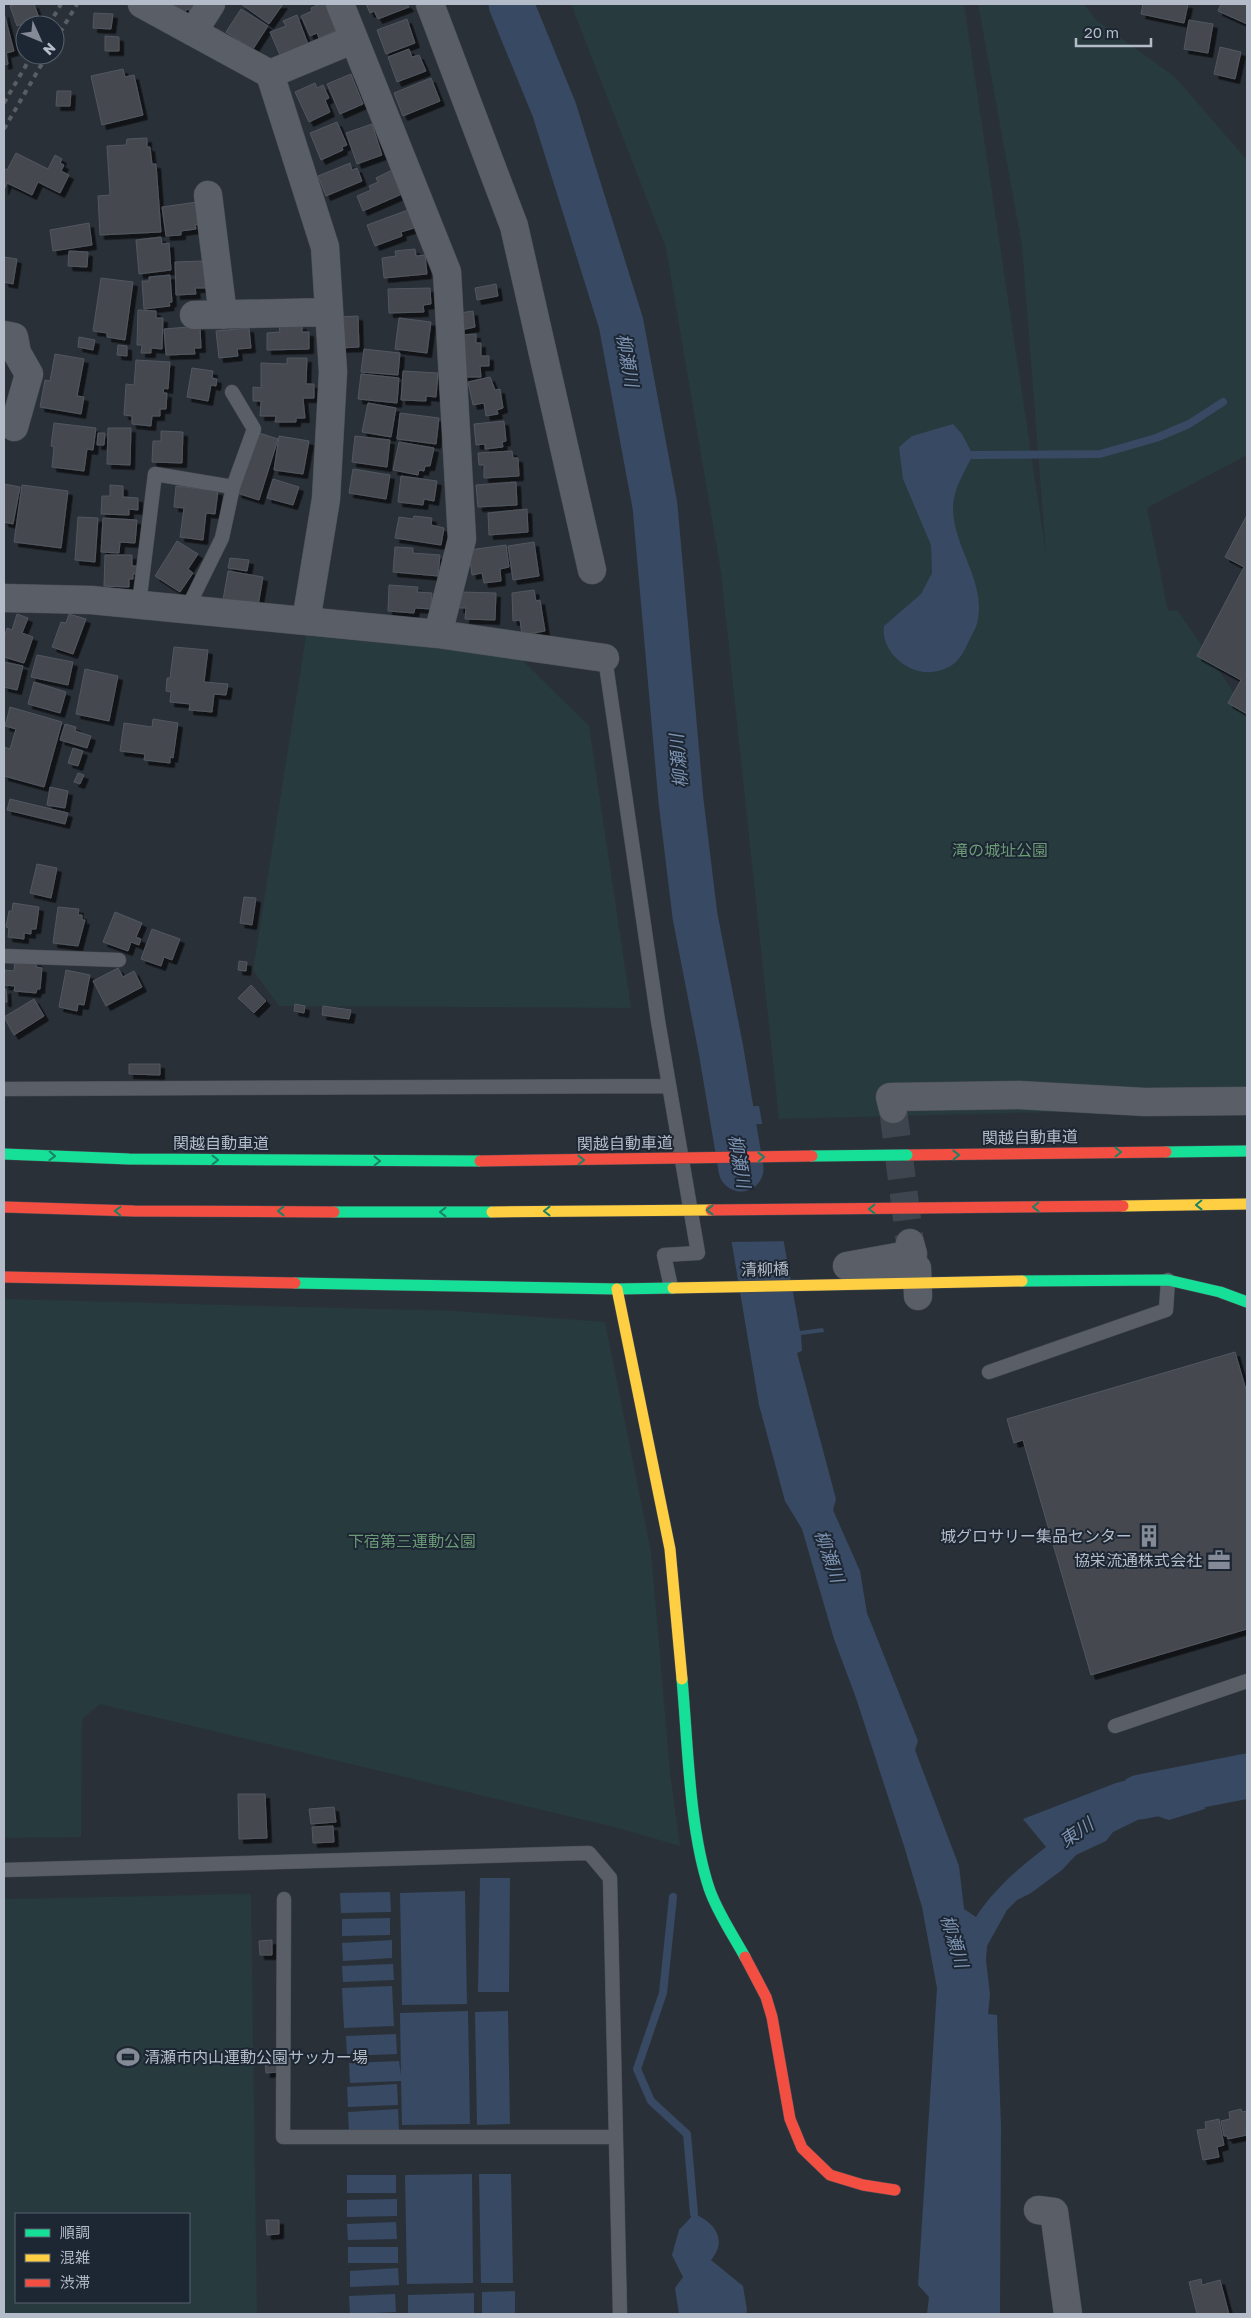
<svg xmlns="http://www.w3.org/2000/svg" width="1251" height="2318" viewBox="0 0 1251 2318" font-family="'Golos Text','Noto Sans JP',sans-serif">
  <defs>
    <filter id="shadow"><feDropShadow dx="4.5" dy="4.5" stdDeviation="0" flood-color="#0009"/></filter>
  </defs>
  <rect width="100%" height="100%" fill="#2a3038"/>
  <!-- green -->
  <path fill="#273a3e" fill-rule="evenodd" d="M571 4H964L1046 554 1022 246 978 4H1084L1096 20 1175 77 1247 160V455L1147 508 1168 610 1178 611 1247 712V1107L779 1119 721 572 666 248Z
    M306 636 518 656 589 726 631 1008 279 1006 253 970Z
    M4 1299 456 1311 605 1322 651 1552 670 1772 680 1846 618 1828 100 1704 82 1719 81 1837 4 1838Z
    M251 1894 257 2314H4V1899ZM16 2214H189V2302H16Z"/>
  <!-- water -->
  <path fill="#384963" d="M953 424 962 434 973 455C965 471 953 489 953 508 953 546 985 580 978 619 977 627 971 636 968 643 960 661 952 669 932 672 908 675 880 651 884 626L921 594 932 573 931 545 903 479 899 447 912 436Z
    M759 1106 800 1331 823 1328 824 1332 801 1335 802 1351 797 1353 836 1499 833 1510 860 1571 867 1613 918 1741 915 1750 959 1866 964 1909 976 1917C994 1889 1020 1867 1046 1847L1023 1819 1116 1783 1159 1772 1195 1767 1205 1809 1169 1820 1157 1816H1146L1113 1832 1106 1841 1076 1855 1062 1870 1031 1893 1017 1900 1007 1910 987 1946 986 1960 990 1995 988 2014 997 2015 1001 2126 1000 2314H927L929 2297 918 2285 937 1988 922 1907 904 1846 856 1698 834 1639 802 1529 785 1501 759 1405 709 1107Z
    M480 1878H510L509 1992H478Z
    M465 1891 467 2004 402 2005 400 1893Z
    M390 1892 391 1912 341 1913 340 1893Z
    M390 1918V1935L342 1936V1919Z
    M392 1940V1958L343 1961 342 1943Z
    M393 1964 394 1980 343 1982 342 1966Z
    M392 1986 394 2026 344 2028 342 1988Z
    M468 2011 470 2124 402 2125 401 2081 350 2083 349 2063 399 2061 401 2076 400 2013Z
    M508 2011 510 2124 477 2125 475 2012Z
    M396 2034 397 2054 347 2056 346 2036Z
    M397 2084 398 2105 348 2107 347 2087Z
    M398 2109 399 2130 349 2132 348 2112Z
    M472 2174 473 2283 407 2284 405 2175Z
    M479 2174H511L513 2283H481Z
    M347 2175H396V2193H347Z
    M397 2199V2216L347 2217V2200Z
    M694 2214C715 2222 728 2241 711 2260L743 2286 747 2310 746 2314H679L675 2288 683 2277 672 2255 679 2230Z
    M396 2222 397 2239 348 2240 347 2224Z
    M348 2247H398V2263H348Z
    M398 2268 399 2285 350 2287V2271Z
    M515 2291V2314H482V2292Z
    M474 2293V2314H408V2295Z
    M395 2294 396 2312 350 2314 349 2296Z"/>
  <!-- pier -->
  <path fill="#2a3038" d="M709 1124H765L786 1241 728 1242Z"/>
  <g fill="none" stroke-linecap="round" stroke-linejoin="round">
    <!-- stream -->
    <path stroke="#384963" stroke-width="8" d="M973 455 1100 454 1156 438 1189 424 1223 402
      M673 1897 663 1993 637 2069 651 2101 687 2134 694 2214"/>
    <!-- river -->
    <path stroke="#384963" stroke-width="45" d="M511 4 554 109 621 323 655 506 681 801 695 916 721 1050 741 1169
      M1140 1797 1247 1776"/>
  </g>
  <!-- building -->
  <path fill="#444950" stroke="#52575f" filter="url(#shadow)" d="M17 4H34L39 18 17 26 10 6Z
    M171 4H200L195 13 187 9 185 12Z
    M241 4H283L269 24Z
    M320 4H331L337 30 319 38 317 33 310 36 301 16 312 11 311 8Z
    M366 4H407L409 7 378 19 374 11 370 13Z
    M1143 4H1188L1184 23 1141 14Z
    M1221 4H1247V24L1218 11Z
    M241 9 268 26 253 49 226 32Z
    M4 13 14 51 6 53 8 64 4 65Z
    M94 13 113 14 111 29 93 28Z
    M297 15 308 44 280 55 270 32 286 26 283 21Z
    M407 19 415 43 386 54 377 30Z
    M1189 20 1213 24 1208 53 1184 49Z
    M105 36 119 37V51H105Z
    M1220 47 1241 52 1235 79 1214 74Z
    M409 49 412 57 419 55 426 71 397 82 388 57Z
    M123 69 125 77 134 75 143 115 102 125 91 76Z
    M351 74 363 104 340 114 327 84Z
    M431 78 440 101 403 116 394 93Z
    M315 83 317 88 323 85 329 98 325 100 330 112 309 122 295 92Z
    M57 91H71L70 106H56Z
    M337 122 347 145 342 147 343 150 321 160 310 133Z
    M372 124 382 155 357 164 346 133Z
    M147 138V147H150L152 164H156L161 232 100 235 98 196 110 195 107 146 126 145 127 139Z
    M16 153 48 169 55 155 62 159 60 163 64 165 61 171 69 175 60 193 38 182 32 195 7 183 4 190V168L7 170Z
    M350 163 352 170 357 168 362 181 326 196 318 176Z
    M392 170 402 194 363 211 357 196 371 190 369 186 378 182 376 178Z
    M197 202 208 223 195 225 196 229 181 231V235L166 236 162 207Z
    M408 210 414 228 401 232 402 236 375 246 367 225Z
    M89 223 92 245 53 251 50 230Z
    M161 237 162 244 169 243 171 270 139 274 136 240Z
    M415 249 416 256 425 255 427 274 384 278 382 258 396 256 395 251Z
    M69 251 88 252 87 267 68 266Z
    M4 257 17 259 13 284 4 282Z
    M204 261 205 288H195L196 294 176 295 175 262Z
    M170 275 172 302 169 303 170 306 144 309 142 281H149V277Z
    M101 278 133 282 125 340 107 337V333L93 331Z
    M496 284 498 296 477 300 475 288Z
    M430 288 431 304 423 305 424 312 389 313 388 289Z
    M138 310 156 311V318H163L162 349 151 348V353H141L142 345H137Z
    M473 311 475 327 456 331 454 314Z
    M358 316 359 347 339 348 337 317Z
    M399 318 431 322 427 353 395 349Z
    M302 325V332H309V349L267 350V333L280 332 279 326Z
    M200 326 201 348H194L195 354 166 355 164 329Z
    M249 328 251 348 237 349 238 356 219 358 216 331Z
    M476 334V343H481V356H489V366H480L481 377H462L460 335Z
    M79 337 95 340 93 350 78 347Z
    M118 345 127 346V356L117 355Z
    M364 349 400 353 398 375 361 372Z
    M55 354 84 359 77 396 84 397 81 414 40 407 45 380 50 381Z
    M287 358H307L306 384H314V398H303L305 418H296V422H275L276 416H260L261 401H253V387L261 388V363L287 364Z
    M136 360 170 362 168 389 164 388 163 393H167L166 409H160V416H152L151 426 132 424V416L124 415 126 384 134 385Z
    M192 368 213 371 212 378 217 379 216 386 211 385 208 401 187 397Z
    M403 371 438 373 436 397 426 396V401L401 400Z
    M361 374 399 378 397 403 358 399Z
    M490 377 495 390 500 389 503 408 497 410 498 414 486 416 484 403 473 405 468 382Z
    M368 403 396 408 391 437 362 432Z
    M400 413 439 418 436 444 397 439Z
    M504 421 506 441 502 442 503 447 485 449V444L476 445 474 424Z
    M54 423 96 428 93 450 87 449 84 471 52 467 54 447 51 446Z
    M108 428H131L130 465 107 464Z
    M161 431 183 432 182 463 152 462 153 441H161Z
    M256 432 278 439 259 500 237 493Z
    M98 433H105L104 445H97Z
    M279 436 309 441 303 474 274 470Z
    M355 436 390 440 387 467 352 462Z
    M399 442 434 448 430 466H425L424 471 419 470 418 475 393 470Z
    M512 451 513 458H518L519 476 484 478V465H479L478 453Z
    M353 469 390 475 386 499 349 493Z
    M401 476 437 481 434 501 424 499 423 505 398 502Z
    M273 479 299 487 293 505 267 498Z
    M516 482 517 505 478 507 476 485Z
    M4 484 20 487 13 524 4 522Z
    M22 485 68 491 61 548 14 542Z
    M110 485 123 486V497L138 498V510L129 509V515L101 514 102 496H110Z
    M176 486 218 491 215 514 206 513 203 540 180 537 184 508 174 507Z
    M527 509 528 532 489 535 488 513Z
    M1247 515V714L1228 703 1241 680 1197 656 1244 567 1225 557Z
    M414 516 432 518 431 525 444 528 441 545 395 538 399 517 413 519Z
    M78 517 98 518 95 562 75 560Z
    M103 518 137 520 135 543 120 542 119 553 101 552Z
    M177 541 198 554 188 569 193 573 180 592 155 576Z
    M534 542 539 576 513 580 508 546Z
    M506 545 509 567 500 569 501 581 484 583 482 573 472 575 469 550Z
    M395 547 413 548V553L440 555 438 576 393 572Z
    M105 555H132V566H138V574H133V579H129V587L104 586Z
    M230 558 249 560 247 571 228 568Z
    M228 571 263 577 258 606 223 600Z
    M389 585 418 587 417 592 432 593 431 609 415 608 414 613 388 611Z
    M534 590 536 601 540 600 545 631 522 635 520 620 513 621 512 593Z
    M460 592 496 593 495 620 465 619 466 608H459Z
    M17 614 28 618 22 633 33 637 24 663 4 657V639L7 628 12 630Z
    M69 614 86 619 73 654 52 647 61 622 66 623Z
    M174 647 208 650 204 682 228 684 226 695 214 694 212 712 189 710 190 704 170 702 171 692 166 691 167 678H170Z
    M37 655 73 662 68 685 31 677Z
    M4 662 23 666 17 690 4 687Z
    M85 669 118 676 109 721 76 714Z
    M34 682 66 692 60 713 28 704Z
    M10 707 62 722 44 787 4 776V747L10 749 16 729 5 726Z
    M153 719 178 723 173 758 170 757V763L144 760 145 754 120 751 124 723 152 727Z
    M65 724 76 727 75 731 91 736 87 748 60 740Z
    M73 748 83 751 78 766 68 763Z
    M78 773 84 775 80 784 74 782Z
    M50 787 68 791 65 808 47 805Z
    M10 799 68 813 65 824 7 810Z
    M37 864 57 868 51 898 30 893Z
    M244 897 256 898 252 925 240 923Z
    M13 903 39 907 36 929H31V934L24 933V939L8 937 9 928 6 927 9 911H12Z
    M58 907 79 909 78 915H82V920H85L78 946 53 943Z
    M115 912 142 923 136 937 141 939 139 945 131 942 128 951 103 942Z
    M152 929 180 939 172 960 164 957 161 966 141 959Z
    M15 960 37 962 36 967 42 968 40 989H37L36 993 14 991 15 986 4 985 5 970 14 971Z
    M239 961 247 962 246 971 238 970Z
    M118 968 123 977 134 971 142 987 106 1006 93 981Z
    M66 970 90 975 84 1005 78 1004 77 1011 59 1007Z
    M251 985 266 1001 254 1013 238 998Z
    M6 989 7 1002H4V990Z
    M34 999 44 1016 14 1035 4 1017Z
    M295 1004 305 1006 304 1013 294 1011Z
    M323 1006 351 1010 349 1019 322 1015Z
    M129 1064H160V1075L129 1074Z
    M1235 1352 1247 1393V1629L1091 1675 1023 1440 1014 1443 1007 1419Z
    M238 1794H265L267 1838 239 1839Z
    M334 1807 336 1822 311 1824 309 1809Z
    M333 1826 334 1842 313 1843 312 1827Z
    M272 1940V1955H260L259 1941Z
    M265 2058H277L278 2072 266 2073Z
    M1241 2109 1242 2112 1247 2111V2135L1228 2139 1227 2136H1224L1221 2121 1230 2119 1229 2112Z
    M1219 2119 1224 2145 1217 2147 1219 2157 1203 2160 1197 2130 1206 2129 1205 2122Z
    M266 2220H279V2234L267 2235Z
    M1201 2279 1202 2285 1220 2280 1229 2314H1197L1189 2282Z"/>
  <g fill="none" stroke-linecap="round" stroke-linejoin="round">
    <!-- street-tunnel -->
    <path stroke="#3f454e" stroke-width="28" stroke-dasharray="28 14" stroke-linecap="butt" d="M893 1109 910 1243"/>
    <defs>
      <path id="lane" d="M139 604 155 474 233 487
        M187 609 222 538 233 487 254 429 232 392
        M605 658 658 1021 698 1253 664 1255 671 1287
        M4 956 119 960
        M4 1089 669 1086
        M989 1372 1166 1310 1168 1280
        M1115 1726 1247 1681
        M4 1870 589 1853 610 1878 620 2314
        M284 1899 283 2137H616"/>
      <path id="street" d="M142 4 270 74 325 247 333 372 326 499 306 621
        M340 4 447 272 462 539 438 634
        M430 4 514 226 592 570
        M193 32 211 4
        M270 74 354 39
        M208 195 223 315
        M194 315 329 312
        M4 335 14 337 17 353 29 374 14 427
        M4 598 91 600 438 634 605 658
        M893 1109 890 1097 1019 1095 1145 1102 1247 1101
        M910 1243 913 1254 847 1266 917 1268 918 1296
        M1038 2210 1054 2212 1068 2314"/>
      <path id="fast" d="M1166 1152 1247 1151
        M4 1154 129 1159 480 1161
        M334 1212H492
        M1022 1281 1168 1280 1220 1292 1247 1302
        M295 1283 617 1289 673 1288
        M682 1679C688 1744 689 1828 709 1888 717 1912 733 1935 745 1957"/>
      <path id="slow" d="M1123 1206 1247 1204
        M673 1288 1022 1281
        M617 1289 670 1549 682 1679"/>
      <path id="jam" d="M907 1155 1166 1152
        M4 1207 134 1211 334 1212
        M921 1208 1123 1206
        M4 1277 295 1283
        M745 1957 766 1997 772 2017 790 2119 802 2148 830 2175 863 2185 895 2190"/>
    </defs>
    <!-- lane casing -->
    <use href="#lane" stroke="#484c53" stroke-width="15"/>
    <!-- street casing -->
    <use href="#street" stroke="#484c53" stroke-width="29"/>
    <!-- fast casing -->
    <use href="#fast" stroke="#484c53" stroke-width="12"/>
    <!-- slow casing -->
    <use href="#slow" stroke="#484c53" stroke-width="12"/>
    <!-- jam casing -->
    <use href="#jam" stroke="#484c53" stroke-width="12"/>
    <!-- lane -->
    <use href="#lane" stroke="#5a5e66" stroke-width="14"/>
    <!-- street -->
    <use href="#street" stroke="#5a5e66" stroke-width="28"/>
    <!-- fast -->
    <use href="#fast" stroke="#16e098" stroke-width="11"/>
    <!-- slow -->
    <use href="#slow" stroke="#ffcf43" stroke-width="11"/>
    <!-- jam -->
    <use href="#jam" stroke="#f24e42" stroke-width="11"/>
    <!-- rail -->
    <path stroke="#595d64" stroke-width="4" stroke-dasharray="5 5" stroke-linecap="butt" d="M49 25 61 4
      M55 41 77 4
      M4 103 32 55
      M4 129 47 55"/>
    <defs>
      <path id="fast-bridge" d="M812 1156 907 1155"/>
      <path id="slow-bridge" d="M492 1212 711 1210"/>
      <path id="jam-bridge" d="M480 1161 812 1156
        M711 1210 921 1208"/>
    </defs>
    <!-- fast-bridge casing -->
    <use href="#fast-bridge" stroke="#474c53" stroke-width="12" stroke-linecap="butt"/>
    <!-- slow-bridge casing -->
    <use href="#slow-bridge" stroke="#474c53" stroke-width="12" stroke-linecap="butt"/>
    <!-- jam-bridge casing -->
    <use href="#jam-bridge" stroke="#474c53" stroke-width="12" stroke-linecap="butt"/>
    <!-- fast-bridge -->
    <use href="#fast-bridge" stroke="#16e098" stroke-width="11"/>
    <!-- slow-bridge -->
    <use href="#slow-bridge" stroke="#ffcf43" stroke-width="11"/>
    <!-- jam-bridge -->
    <use href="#jam-bridge" stroke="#f24e42" stroke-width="11"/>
  </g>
  <!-- one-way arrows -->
  <defs><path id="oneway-chevron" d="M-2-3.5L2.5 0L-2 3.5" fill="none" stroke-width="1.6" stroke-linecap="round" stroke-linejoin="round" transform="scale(1.25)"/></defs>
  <g stroke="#1a8366">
    <use href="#oneway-chevron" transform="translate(1118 1152) rotate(-1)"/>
    <use href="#oneway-chevron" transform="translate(956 1155) rotate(-1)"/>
    <use href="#oneway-chevron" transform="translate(52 1156) rotate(2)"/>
    <use href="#oneway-chevron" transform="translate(761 1157) rotate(-1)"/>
    <use href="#oneway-chevron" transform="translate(215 1160)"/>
    <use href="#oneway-chevron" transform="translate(581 1160) rotate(-1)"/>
    <use href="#oneway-chevron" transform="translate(377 1161)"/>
    <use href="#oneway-chevron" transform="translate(1199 1205) rotate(179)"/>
    <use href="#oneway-chevron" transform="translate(1036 1207) rotate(179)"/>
    <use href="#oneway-chevron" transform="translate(872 1209) rotate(180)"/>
    <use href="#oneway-chevron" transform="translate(710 1210) rotate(180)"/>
    <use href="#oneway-chevron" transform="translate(118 1211) rotate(-178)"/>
    <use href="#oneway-chevron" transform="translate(281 1211) rotate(-180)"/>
    <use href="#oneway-chevron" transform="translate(547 1211) rotate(180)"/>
    <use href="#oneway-chevron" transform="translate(443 1212) rotate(-180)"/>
  </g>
  <!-- icons -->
  <defs>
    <symbol id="building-bare" viewBox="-9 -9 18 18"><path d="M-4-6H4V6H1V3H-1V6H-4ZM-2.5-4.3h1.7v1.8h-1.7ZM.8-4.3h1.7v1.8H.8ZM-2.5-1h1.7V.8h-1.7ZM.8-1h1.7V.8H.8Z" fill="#848b96" stroke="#1d2633" stroke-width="2.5" paint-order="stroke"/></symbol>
    <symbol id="office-bare" viewBox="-9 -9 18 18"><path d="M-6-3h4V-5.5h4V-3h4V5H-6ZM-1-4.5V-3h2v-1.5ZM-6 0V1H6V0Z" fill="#848b96" stroke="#1d2633" stroke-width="2.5" paint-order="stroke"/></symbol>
    <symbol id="stadium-bare" viewBox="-9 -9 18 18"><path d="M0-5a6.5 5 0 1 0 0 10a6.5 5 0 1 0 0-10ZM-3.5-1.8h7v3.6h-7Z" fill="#848b96" stroke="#1d2633" stroke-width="2.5" paint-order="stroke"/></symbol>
  </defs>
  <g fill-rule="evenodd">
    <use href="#building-bare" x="1133" y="1520" width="32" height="32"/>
    <use href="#office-bare" x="1203" y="1544" width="32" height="32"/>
    <use href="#stadium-bare" x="112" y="2041" width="32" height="32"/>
  </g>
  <g text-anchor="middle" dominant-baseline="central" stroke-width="4" stroke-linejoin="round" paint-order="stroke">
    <!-- park labels -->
    <g font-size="16" fill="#6b9a76" stroke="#1d2633">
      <text x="1000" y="850">滝の城址公園</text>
      <text x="412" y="1541">下宿第三運動公園</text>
    </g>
    <!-- street labels -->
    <g font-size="16" fill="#b4bcc9" stroke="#1d2633">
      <text transform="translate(1030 1137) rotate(-1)">関越自動車道</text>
      <text x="221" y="1143">関越自動車道</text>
      <text transform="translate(625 1143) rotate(-1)">関越自動車道</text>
      <text transform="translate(765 1269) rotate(-1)">清柳橋</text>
    </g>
    <!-- poi labels -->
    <g font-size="16" fill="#b4bcc9" stroke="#1d2633" text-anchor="end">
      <text x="1132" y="1536">城グロサリー集品センター</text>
      <text x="1202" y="1560">協栄流通株式会社</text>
      <text x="144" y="2057" text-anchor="start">清瀬市内山運動公園サッカー場</text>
    </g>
    <!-- water labels -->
    <g font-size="18" font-style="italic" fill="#7c92b1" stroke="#1d2633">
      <text transform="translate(628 360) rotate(80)">柳瀬川</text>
      <text transform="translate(678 761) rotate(-95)">柳瀬川</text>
      <text transform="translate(740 1161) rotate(80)">柳瀬川</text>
      <text transform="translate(830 1556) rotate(71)">柳瀬川</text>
      <text transform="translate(1076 1832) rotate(-35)">東川</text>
      <text transform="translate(955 1941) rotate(73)">柳瀬川</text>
    </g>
  </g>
  <!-- border -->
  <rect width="1251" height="2318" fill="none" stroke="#b4bcc9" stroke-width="10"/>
  <!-- legend -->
  <rect x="15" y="2213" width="175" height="90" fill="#1d2633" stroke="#59626f"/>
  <rect x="25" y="2229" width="25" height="8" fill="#16e098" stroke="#59626f"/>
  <text x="60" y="2238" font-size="15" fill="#b4bcc9">順調</text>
  <rect x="25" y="2254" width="25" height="8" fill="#ffcf43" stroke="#59626f"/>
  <text x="60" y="2263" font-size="15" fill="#b4bcc9">混雑</text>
  <rect x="25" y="2279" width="25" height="8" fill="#f24e42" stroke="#59626f"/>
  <text x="60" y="2288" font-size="15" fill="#b4bcc9">渋滞</text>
  <!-- north arrow -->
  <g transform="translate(40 40) rotate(134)"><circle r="24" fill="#1d2633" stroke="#59626f"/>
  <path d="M0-4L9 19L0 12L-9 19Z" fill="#848b96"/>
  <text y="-8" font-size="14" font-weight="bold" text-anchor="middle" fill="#b4bcc9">N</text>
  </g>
  <!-- scale -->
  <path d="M1076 38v8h75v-8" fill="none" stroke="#b4bcc9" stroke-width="2.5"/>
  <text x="1084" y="38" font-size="15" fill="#b4bcc9" stroke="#1d2633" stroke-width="4" paint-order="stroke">20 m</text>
</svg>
